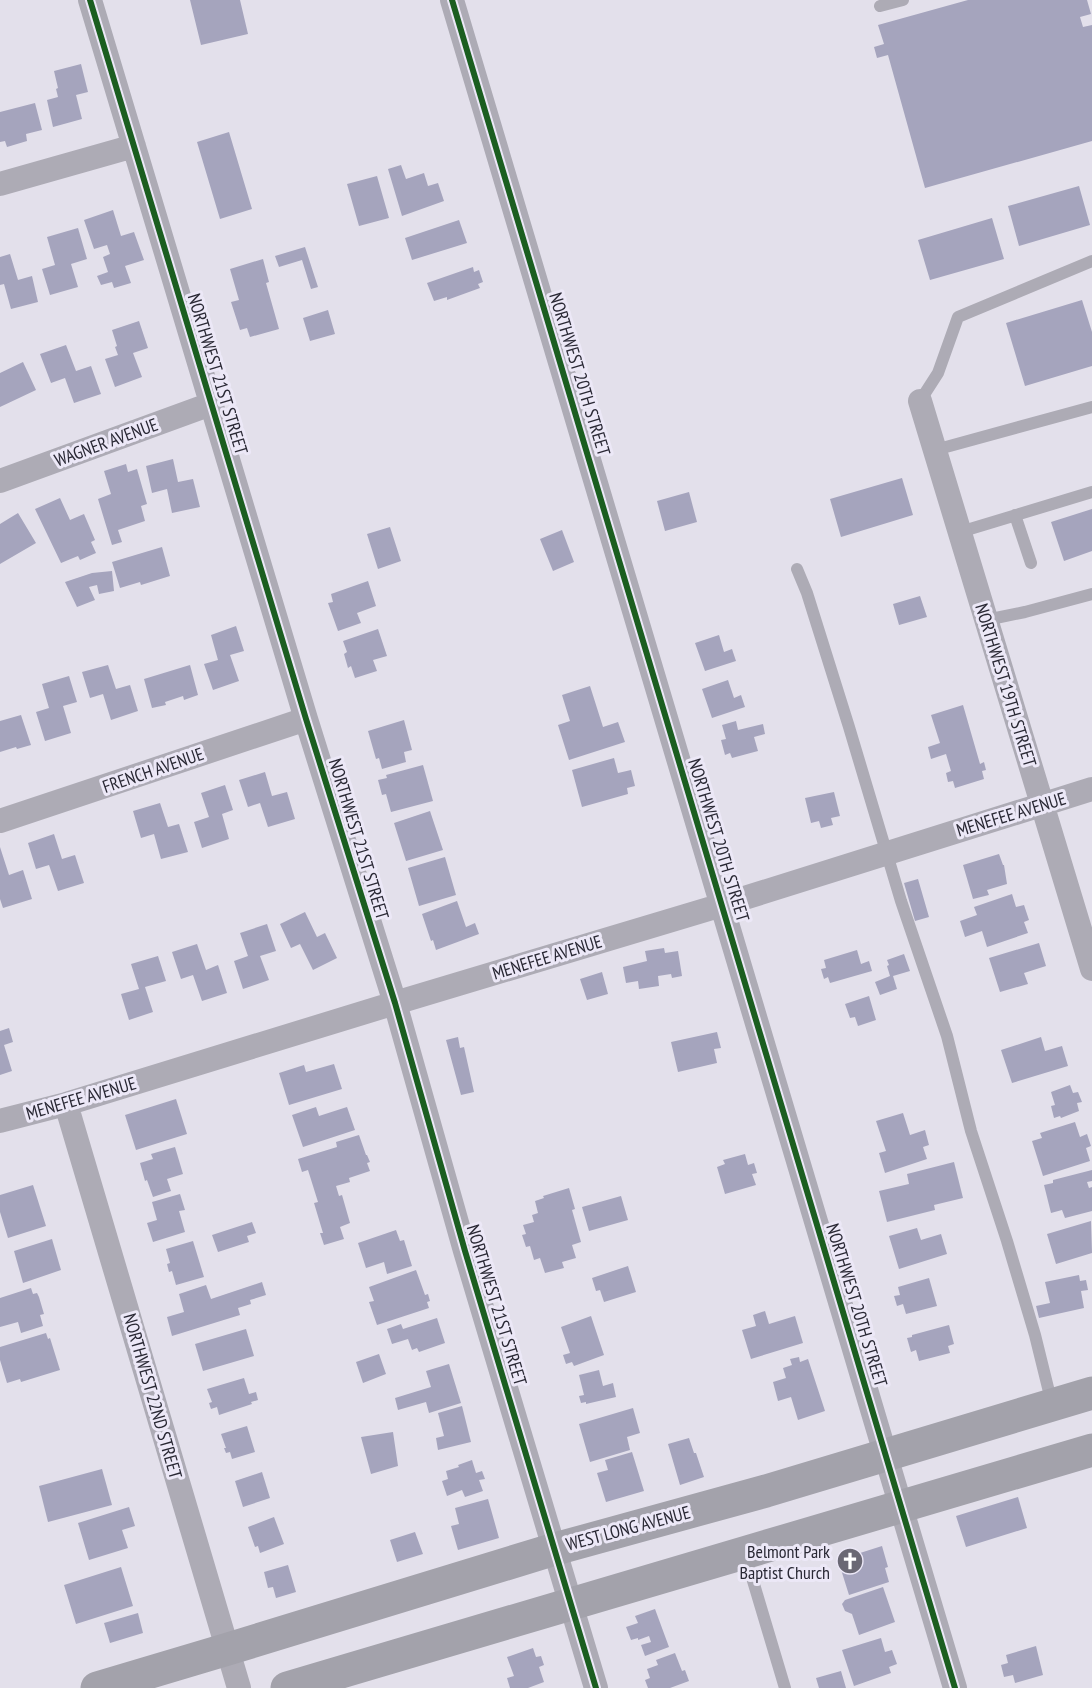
<svg xmlns="http://www.w3.org/2000/svg" width="1092" height="1688" viewBox="0 0 1092 1688" font-family="'PT Sans Narrow',sans-serif">
  <rect width="100%" height="100%" fill="#e3e0eb"/>
  <!-- building -->
  <path fill="#a5a4bd" d="M190 0H240L248 34 201 45Z
    M968 0H1087L1091 14 1080 17 1083 27 1092 25V141L925 188 888 55 877 58 874 47 884 44 878 25Z
    M81 64 88 92 76 95 82 119 53 127 47 100 58 97 56 89 58 88 54 71Z
    M35 103 42 130 26 134 27 141 7 147 5 141 0 142V112Z
    M229 132 252 209 220 219 197 142Z
    M401 165 406 179 424 173 428 186 438 183 444 201 402 216 388 169Z
    M377 176 389 218 359 226 347 184Z
    M1079 186 1090 225 1019 246 1008 206Z
    M113 210 121 236 134 232 144 260 125 266 131 283 114 288 112 282 101 285 97 276 108 272 103 257 110 254 107 245 94 249 84 220Z
    M992 218 1004 259 930 280 918 240Z
    M459 220 467 243 412 260 405 238Z
    M78 228 87 259 71 264 78 287 50 295 42 269 55 265 47 237Z
    M305 247 318 287 311 289 302 260 279 267 275 256Z
    M10 254 18 280 32 276 38 302 11 309 4 284 0 285V257Z
    M263 259 269 282 266 283 279 329 250 337 247 328 240 330 231 302 239 300 230 269Z
    M473 267 474 272 479 270 483 282 478 284 480 288 447 300V297L434 301 427 283Z
    M1082 300 1092 332V366L1025 386 1006 323Z
    M328 310 335 334 310 341 303 318Z
    M139 321 148 348 133 353 142 377 115 387 105 359 118 355 115 347 117 346 112 330Z
    M66 345 76 371 91 366 101 394 74 403 65 378 51 383 40 354Z
    M23 362 36 390 0 407V373Z
    M173 459 178 482 193 479 200 507 172 513 167 489 152 493 146 466Z
    M126 464 128 472 137 469 147 504 141 506 145 521 118 530 122 542 112 545 98 499 111 494 104 471Z
    M902 478 913 515 841 537 830 499Z
    M689 492 697 522 665 531 657 501Z
    M60 498 70 520 84 514 95 540 91 542 96 553 80 560 78 556 61 563 35 509Z
    M1092 509V551L1064 561 1051 522Z
    M18 513 36 543 0 564V524Z
    M390 527 401 561 378 569 367 534Z
    M562 530 574 562 553 571 540 539Z
    M162 547 170 576 141 585 140 582 120 588 112 562Z
    M112 571 114 591 99 594 97 585 89 587 95 600 77 607 65 582 92 573Z
    M368 581 376 606 357 613 361 623 338 631 328 603 333 602 331 594Z
    M920 596 927 617 899 625 893 604Z
    M236 626 244 651 230 655 239 681 213 690 204 664 218 660 211 635Z
    M378 629 387 656 373 660 377 671 355 678 351 666 348 668 344 654 347 652 343 641Z
    M719 635 724 652 732 649 736 661 705 671 695 643Z
    M108 665 116 689 130 685 138 711 111 720 103 694 90 698 82 672Z
    M190 665 198 695 184 700 183 696 165 702 166 705 152 708 144 679Z
    M69 676 77 702 63 706 71 733 45 741 36 712 49 708 42 684Z
    M728 680 734 698 741 695 745 707 712 718 702 689Z
    M590 686 603 727 618 722 625 742 569 760 558 725 570 721 562 695Z
    M963 705 980 764 984 762 986 770 982 771 984 779 955 788 953 781 948 782 946 773 951 771 946 754 931 759 928 747 940 743 931 715Z
    M21 715 31 745 17 749 16 747 0 752V721Z
    M404 720 412 750 404 752 406 762 382 769 379 758 376 759 368 731Z
    M736 721 738 730 763 724 765 734 754 737 758 751 732 758 730 753 725 755 721 740 726 739 722 725Z
    M614 758 618 773 631 770 635 786 627 788 628 794 582 807 572 770Z
    M423 765 433 801 391 812 386 794 382 795 378 780 387 778 386 775Z
    M265 772 272 796 287 792 295 819 268 827 260 803 248 807 239 780Z
    M225 785 233 810 222 814 229 839 202 848 194 822 209 817 201 793Z
    M834 792 840 816 831 818 833 825 821 828 819 821 811 823 805 798Z
    M160 803 168 827 179 824 188 852 161 859 154 834 141 838 133 811Z
    M430 811 443 850 406 861 394 823Z
    M54 834 62 859 75 855 84 883 58 891 49 865 36 869 28 843Z
    M0 847 9 875 23 870 32 899 3 908 0 899Z
    M999 854 1003 865H1004L1007 884 987 890 989 895 973 899 963 865Z
    M445 857 456 895 419 906 408 868Z
    M918 879 929 917 915 921 904 883Z
    M1012 894 1016 907 1024 905 1029 920 1024 922 1028 933 987 947 982 931 965 937 960 921 977 915 974 907Z
    M457 901 466 927 475 923 479 934 436 950 433 940 431 941 422 914Z
    M305 912 317 937 325 933 337 958 313 970 300 944 291 948 280 924Z
    M267 924 276 951 260 956 269 980 243 989 234 961 248 956 240 933Z
    M1039 943 1046 966 1024 973 1028 984 1000 992 989 958Z
    M197 944 206 970 218 965 227 993 202 1001 193 975 181 979 172 952Z
    M664 948 665 953 678 951 682 976 672 978 671 974 658 976 659 986 639 989 638 981 626 983 623 967 647 961 645 951Z
    M857 950 861 964 869 961 872 971 830 983 828 977 824 979 821 969 826 968 824 960Z
    M904 954 910 971 893 976 897 989 880 995 875 982 890 976 887 966 889 965 887 960Z
    M158 956 166 981 145 987 153 1012 129 1020 121 994 139 989 131 964Z
    M602 972 608 994 587 1000 580 979Z
    M869 996 876 1020 858 1026 855 1017 850 1018 845 1004Z
    M9 1028 13 1042 4 1045 12 1071 0 1075V1031Z
    M717 1032 721 1048 714 1049 717 1063 678 1072 671 1042Z
    M458 1037 460 1048 464 1047 474 1092 461 1095 446 1040Z
    M1041 1037 1045 1051 1062 1046 1068 1066 1012 1083 1001 1050Z
    M334 1064 342 1089 289 1105 279 1073 304 1065 306 1072Z
    M1070 1085 1073 1093 1078 1092 1082 1102 1077 1103 1079 1111 1061 1118 1060 1116 1054 1118 1051 1106 1055 1105 1051 1092Z
    M176 1099 187 1134 136 1150 125 1115Z
    M316 1107 319 1116 347 1107 355 1130 303 1147 292 1115Z
    M903 1113 910 1135 925 1130 929 1145 923 1147 927 1159 885 1173 879 1153 886 1151 876 1121Z
    M1075 1122 1080 1137 1087 1134 1091 1146 1086 1148 1090 1161 1043 1176 1032 1141 1042 1138 1040 1133Z
    M359 1135 366 1155H367L370 1162 367 1163 370 1171 349 1178 350 1182 336 1186 339 1196 342 1195 350 1223 340 1227 344 1239 324 1245 320 1233H323L314 1203 318 1202 308 1170 302 1172 298 1159 337 1147 336 1142Z
    M175 1147 183 1174 167 1179 171 1191 153 1197 147 1180 145 1181 140 1163 153 1159 151 1154Z
    M745 1154 748 1165 754 1163 757 1173 752 1174 756 1185 725 1194 717 1167 725 1164 723 1160Z
    M954 1162 963 1198 934 1205 935 1210 887 1222 879 1191 909 1184 907 1174Z
    M1092 1170V1181L1087 1182 1089 1188 1092 1187V1211L1065 1218 1062 1210 1051 1213 1044 1185 1053 1183V1180Z
    M33 1185 46 1226 8 1238 0 1212V1195Z
    M569 1188 575 1209 572 1210 581 1242 572 1245 576 1258 562 1262 564 1268 545 1273 540 1258 534 1260 530 1246 526 1247 522 1235 526 1234 523 1225 534 1222 532 1215 538 1213 535 1201 544 1198 543 1196Z
    M180 1194 185 1210 179 1211 185 1232 153 1242 147 1223 157 1220 152 1202Z
    M621 1196 628 1220 589 1231 582 1207Z
    M1091 1221 1092 1253 1056 1264 1047 1234Z
    M252 1222 256 1233 247 1236 249 1242 218 1252 212 1235Z
    M917 1228 921 1240 941 1234 947 1254 899 1269 889 1236Z
    M396 1230 400 1241 404 1240 412 1266 387 1274 384 1262 366 1268 358 1243Z
    M52 1239 61 1270 23 1283 14 1251Z
    M193 1241 204 1277 176 1285 172 1271 169 1272 167 1264 170 1263 166 1249Z
    M628 1266 636 1292 604 1302 600 1290 596 1291 592 1278Z
    M416 1270 425 1295 428 1294 430 1301 427 1302 429 1308 377 1325 369 1302 374 1301 369 1287Z
    M1079 1275 1080 1281 1086 1280 1088 1290 1081 1291 1084 1308 1039 1318 1036 1306 1050 1303 1045 1282Z
    M929 1278 937 1306 906 1314 903 1304 897 1306 894 1296 900 1295 898 1287Z
    M262 1282 266 1295 250 1300 251 1304 238 1308 240 1315 172 1336 167 1317 184 1312 179 1294 206 1285 211 1299Z
    M31 1288 33 1294 37 1293 39 1297 44 1314 40 1315 43 1326 21 1333 18 1322 0 1327V1298Z
    M765 1311 769 1324 795 1316 803 1343 751 1359 742 1330 756 1326 753 1315Z
    M591 1316 604 1355 574 1366 572 1362 566 1364 563 1355 570 1353 561 1327Z
    M437 1318 445 1343 419 1352 417 1348 412 1350 408 1339 392 1344 387 1329 401 1324 403 1329Z
    M949 1325 954 1344 948 1346 950 1353 919 1361 916 1350 911 1352 907 1338 912 1337V1335Z
    M246 1329 254 1356 203 1371 195 1344Z
    M46 1333 48 1339 50 1338 60 1370 21 1382 20 1379 7 1383 0 1360V1347Z
    M379 1354 386 1374 363 1383 356 1362Z
    M799 1357 800 1362 808 1359 825 1411 798 1420 791 1397 778 1401 773 1382 786 1378 783 1368 792 1365 790 1359Z
    M449 1364 461 1403 429 1413 426 1402 398 1410 395 1398 431 1387 426 1371Z
    M599 1370 603 1386 613 1383 616 1397 586 1404V1402L581 1403 579 1396 584 1395 579 1375Z
    M244 1378 249 1394 256 1392 258 1400 251 1402 252 1404 219 1415 217 1407 211 1409 209 1403 212 1402 207 1389Z
    M462 1406 471 1442 438 1450 436 1438 444 1436 438 1413Z
    M633 1408 640 1433 627 1437 630 1450 590 1462 579 1424Z
    M247 1426 255 1452 232 1459 230 1452 226 1453 224 1448H226L221 1434Z
    M393 1432 398 1466 371 1474 361 1437Z
    M689 1438 694 1453H696L704 1477 680 1485 668 1444Z
    M632 1452 644 1491 606 1502 597 1473 608 1470 605 1460Z
    M472 1460 476 1473 482 1471 485 1479 479 1480 483 1491 465 1497 462 1490 447 1496 442 1481 448 1479 446 1471 459 1467 458 1465Z
    M102 1469 112 1505 48 1522 39 1486Z
    M262 1472 270 1498 243 1507 235 1481Z
    M1018 1497 1027 1528 966 1547 956 1516Z
    M488 1499 499 1538 458 1550 451 1526 459 1524 455 1508Z
    M129 1507 135 1526 122 1530 128 1548 89 1560 78 1523Z
    M274 1517 284 1544 260 1553 258 1546 255 1547 248 1527Z
    M415 1532 423 1554 397 1562 390 1540Z
    M882 1546 888 1567 885 1568 889 1582 849 1595 838 1560Z
    M288 1565 296 1592 276 1598 273 1587 268 1588 264 1572Z
    M121 1567 133 1606 76 1624 64 1585Z
    M883 1587 895 1622 859 1635 852 1614 845 1611 842 1604 845 1600Z
    M655 1609 669 1647 645 1656 641 1645 651 1642 649 1636 638 1640V1638L631 1640 626 1627 638 1623 635 1616Z
    M138 1613 143 1633 110 1643 104 1623Z
    M881 1638 885 1652 892 1650 897 1664 889 1667 891 1673 854 1686 842 1650Z
    M1036 1646 1043 1675 1015 1683 1013 1675 1004 1677 1001 1665 1008 1663 1006 1655Z
    M533 1648 536 1657 541 1656 544 1665 539 1667 544 1682 528 1688H510L507 1678 514 1676 507 1657Z
    M675 1653 682 1671 685 1670 689 1681 670 1688H648L645 1680 650 1678 647 1669 658 1665 656 1660Z
    M841 1671 846 1688H819L816 1678Z"/>
  <g fill="none" stroke-linecap="round" stroke-linejoin="round">
    <!-- lane -->
    <path stroke="#adabb5" stroke-width="12" d="M880 6 903 0
      M920 401 938 373 958 317 1092 261
      M935 450 1092 407
      M1015 515 1031 563
      M960 532 1092 492
      M797 569 807 593 849 727 901 901 947 1036 971 1131 1007 1241 1035 1335 1052 1404
      M986 620 1025 612 1092 594
      M745 1554 785 1688"/>
    <!-- street -->
    <path stroke="#adabb5" stroke-width="24" d="M90 0 306 719 395 1003 465 1251 596 1688
      M452 0 955 1688
      M0 184 134 146
      M920 401 1092 969
      M0 481 211 404
      M0 821 306 719
      M66 1104 239 1688
      M0 1121 66 1104 395 1003 722 905 1092 789"/>
    <!-- secondary -->
    <path stroke="#a3a2ab" stroke-width="33" d="M97 1688 228 1649 555 1549 766 1491 1092 1393
      M287 1688 1092 1450"/>
    <defs>
      <path id="cycleway" d="M90 0 306 719 395 1003 465 1251 596 1688
        M452 0 955 1688"/>
    </defs>
    <!-- cycleway casing -->
    <use href="#cycleway" stroke="#ece8f7" stroke-width="10"/>
    <!-- cycleway -->
    <use href="#cycleway" stroke="#1b5e20" stroke-width="6"/>
  </g>
  <!-- icons -->
  <defs>
    <symbol id="church-disc" viewBox="-11 -11 22 22"><circle r="9.5" fill="#6a6874" stroke="#ece8f7"/><path d="M-1.2-6h2.4v3.5h3.3v2.4h-3.3V6h-2.4V-.1h-3.3v-2.4h3.3Z" fill="#fff"/></symbol>
  </defs>
  <g fill-rule="evenodd">
    <use href="#church-disc" x="835" y="1546" width="30" height="30"/>
  </g>
  <g text-anchor="middle" dominant-baseline="central" stroke-width="6" stroke-linejoin="round" paint-order="stroke">
    <!-- street labels -->
    <g font-size="18" fill="#292834" stroke="#ece8f7">
      <text transform="translate(218 374) rotate(73)">NORTHWEST 21ST STREET</text>
      <text transform="translate(580 374) rotate(73)">NORTHWEST 20TH STREET</text>
      <text transform="translate(106 442) rotate(-20)">WAGNER AVENUE</text>
      <text transform="translate(1006 685) rotate(73)">NORTHWEST 19TH STREET</text>
      <text transform="translate(153 770) rotate(-19)">FRENCH AVENUE</text>
      <text transform="translate(1011 814) rotate(-17)">MENEFEE AVENUE</text>
      <text transform="translate(359 839) rotate(73)">NORTHWEST 21ST STREET</text>
      <text transform="translate(719 840) rotate(73)">NORTHWEST 20TH STREET</text>
      <text transform="translate(547 957) rotate(-17)">MENEFEE AVENUE</text>
      <text transform="translate(81 1098) rotate(-16)">MENEFEE AVENUE</text>
      <text transform="translate(497 1305) rotate(73)">NORTHWEST 21ST STREET</text>
      <text transform="translate(857 1305) rotate(73)">NORTHWEST 20TH STREET</text>
      <text transform="translate(153 1396) rotate(74)">NORTHWEST 22ND STREET</text>
      <text transform="translate(628 1528) rotate(-15)">WEST LONG AVENUE</text>
    </g>
    <!-- poi labels -->
    <g font-size="18" fill="#292834" stroke="#ece8f7" text-anchor="end">
      <text x="830" y="1551">Belmont Park<tspan x="830" dy="21">Baptist Church</tspan></text>
    </g>
  </g>
</svg>
